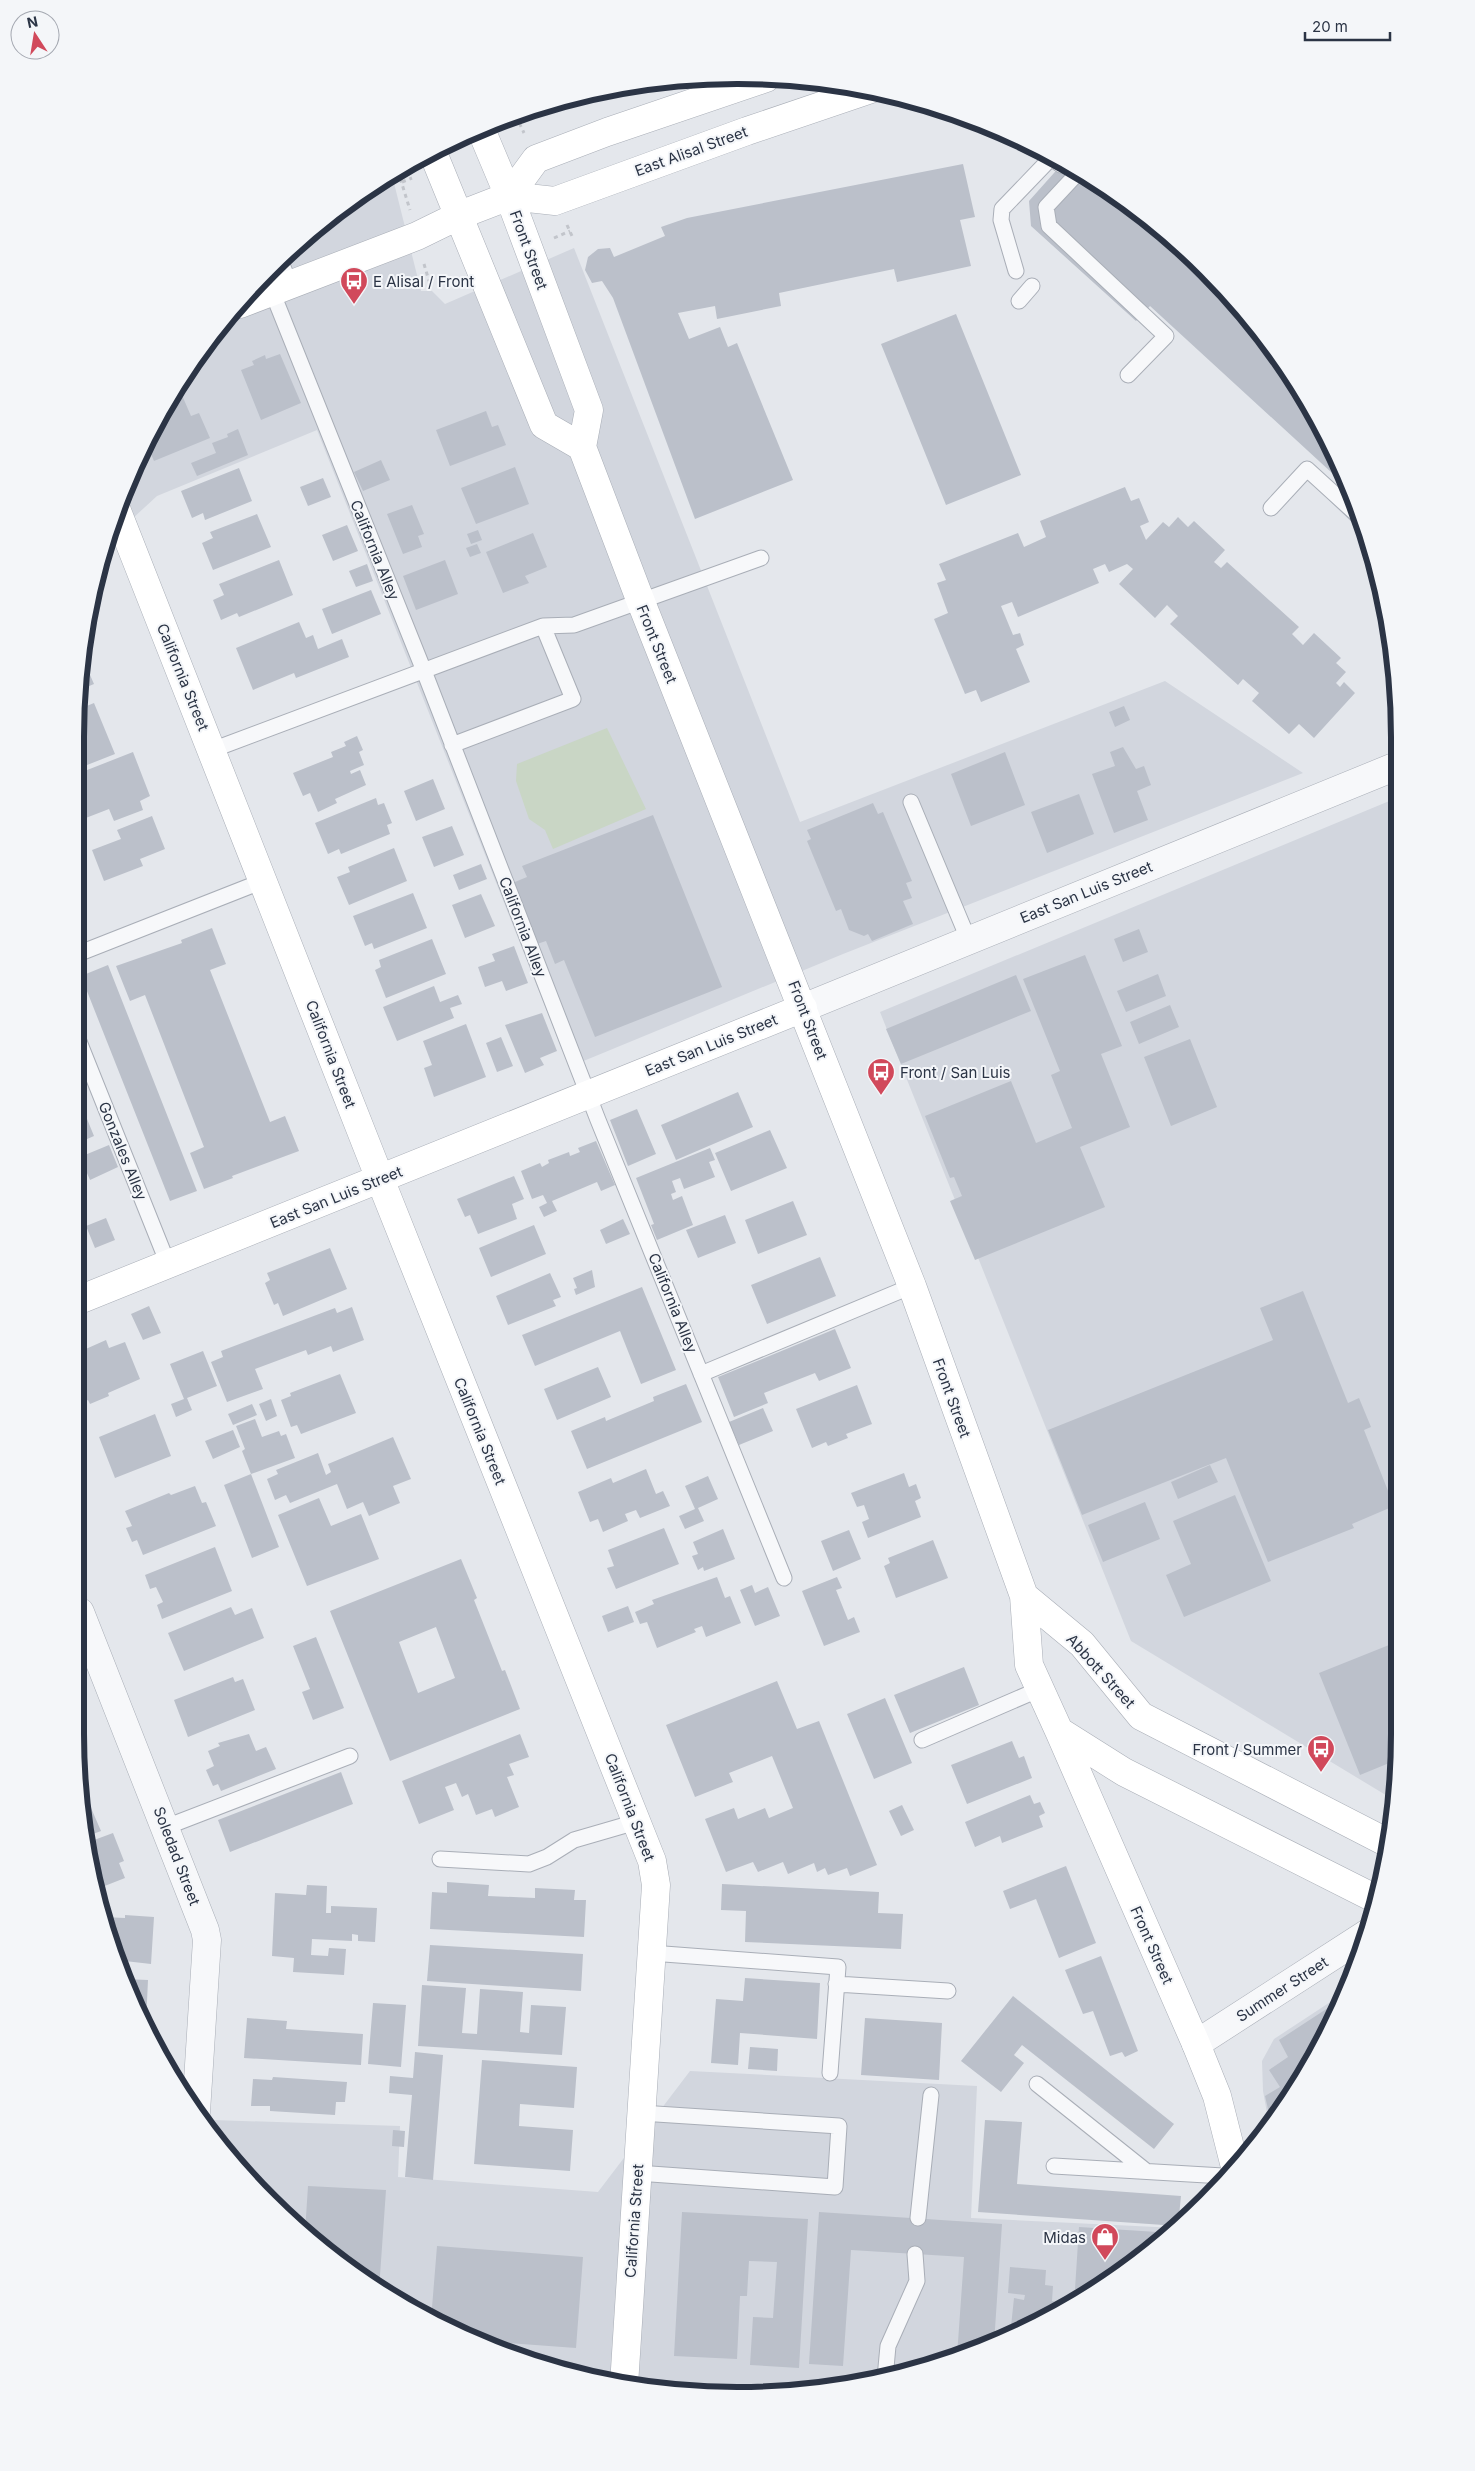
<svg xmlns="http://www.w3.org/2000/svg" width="1475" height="2471" viewBox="0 0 1475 2471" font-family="Inter,sans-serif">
  <rect width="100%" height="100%" fill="#e4e7ec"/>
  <!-- built -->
  <path fill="#d2d6de" d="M392 175 421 291H432L445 304 574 248 800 822 1165 681 1303 773 843 954 569 1067 317 430 157 496 107 542 110 524 187 370 269 269 369 187Z
    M1399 797V1777L1394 1800 1131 1641 880 1012Z
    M1341 1995 1289 2101 1269 2124 1263 2091 1262 2061 1274 2039Z
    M690 2071 977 2086 971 2218 1177 2228 1069 2307 991 2346 867 2383 781 2395 651 2390 566 2373 445 2328 369 2284 269 2202 206 2127 213 2120 400 2126 398 2177 598 2192Z"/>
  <!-- green -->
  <path fill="#c9d6c5" d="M607 728 646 809 553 849 545 830 529 819 516 781 517 764Z"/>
  <!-- building -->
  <path fill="#bbc0ca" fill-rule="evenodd" d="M963 164 975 217 960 220 971 266 897 282 894 269 779 293 781 306 717 319 715 306 678 313 689 339 720 327 728 347 737 343 793 480 695 519 613 298 602 281 592 283 585 270 588 257 598 249 610 248 614 257 665 236 661 227 687 218Z
    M1062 164 1105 186 1206 269 1311 406 1365 525 1367 537 1329 500 1344 484 1150 306 1136 321 1031 226 1029 201Z
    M956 314 1021 475 946 505 881 344Z
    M280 354 301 403 261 420 241 370 254 365 252 361 265 355 266 359Z
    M178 386 191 416 199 413 210 438 154 461 148 447Z
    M486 411 492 427 498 425 506 445 450 466 436 430Z
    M238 429 248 455 197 476 191 463 216 453 212 443 228 437 227 434Z
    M381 460 390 480 363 491 354 472Z
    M515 467 529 504 476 524 461 488Z
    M239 468 252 501 205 520 203 513 192 518 181 491Z
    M323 478 331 497 308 506 300 487Z
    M1125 487 1131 501 1139 498 1149 522 1140 526 1146 540 1163 522 1169 527 1178 517 1188 527 1194 521 1225 550 1214 562 1221 568 1227 562 1299 627 1292 634 1303 645 1314 633 1341 658 1336 663 1346 672 1336 683 1340 687 1344 682 1355 693 1314 738 1299 724 1289 734 1252 701 1259 693 1243 679 1238 685 1170 624 1178 616 1167 605 1155 618 1119 584 1133 569 1127 564 1109 572 1105 564 1093 569 1099 583 1018 617 1012 602 1001 606 1013 635 1020 633 1024 645 1016 649 1030 682 981 702 976 690 965 694 934 619 948 613 937 583 946 580 939 564 1018 533 1024 547 1046 537 1040 521Z
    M412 505 424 534 418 536 422 547 403 554 387 514Z
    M257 514 271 547 213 570 202 543 213 538 210 532Z
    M347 525 358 551 333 561 322 535Z
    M478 530 482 540 471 544 467 534Z
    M533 533 547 567 525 576 529 583 503 593 486 552Z
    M477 544 481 553 470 557 466 548Z
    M279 560 293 595 239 617 237 613 221 620 213 600 224 595 219 584Z
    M445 560 458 594 416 610 403 576Z
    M367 564 373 581 356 587 349 571Z
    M371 590 381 614 332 634 322 609Z
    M299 622 306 638 313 635 318 649 342 639 349 657 296 678 294 673 253 690 236 648Z
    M83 659 94 684 77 691Z
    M94 703 115 754 82 767 80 762 77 763V710Z
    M1124 706 1130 720 1115 727 1109 712Z
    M357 736 363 750 359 752 364 765 350 771 351 774 360 770 366 785 335 799 337 803 318 812 310 793 303 796 293 773 333 757 331 752 346 746 344 742Z
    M1123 747 1136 769 1144 766 1151 785 1137 791 1148 820 1114 833 1092 774 1115 766 1110 752Z
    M133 752 150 796 140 801 143 810 114 821 109 809 78 821 77 774Z
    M1005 752 1025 805 971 826 951 774Z
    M433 779 445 809 416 821 404 791Z
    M1079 794 1094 834 1047 853 1031 812Z
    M376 798 378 805 384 803 392 823 387 825 390 834 341 854 339 849 328 854 315 823Z
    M873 803 878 814 883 812 912 881 906 883 912 898 903 901 913 924 872 941 868 934 864 936 849 930 841 909 836 911 807 841 811 839 807 830Z
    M653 815 722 987 595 1037 564 960 555 964 546 941 534 945 510 884 527 877 522 866Z
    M152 816 165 849 140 859 143 866 104 881 92 850 121 839 117 830Z
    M452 826 464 855 434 867 422 837Z
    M394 848 407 881 349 905 337 877 350 872 348 867Z
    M481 864 487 879 459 890 453 875Z
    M413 893 427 928 374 949 372 943 365 946 353 916Z
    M481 894 495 926 465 938 452 905Z
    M212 928 226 964 210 970 270 1122 285 1116 299 1151 232 1176 233 1178 204 1189 190 1153 204 1147 145 995 130 1001 116 966 182 943 181 940Z
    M1139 929 1148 952 1123 962 1114 939Z
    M432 939 446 974 386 998 375 970 381 967 379 960Z
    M514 946 528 983 506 991 502 981 485 987 478 967 495 961 492 954Z
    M1085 955 1122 1046 1101 1054 1130 1127 1080 1147 1105 1207 975 1260 950 1201 962 1196 954 1177 950 1178 925 1116 1011 1081 1036 1143 1072 1128 1051 1075 1060 1071 1023 979Z
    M108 965 197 1191 170 1201 81 976Z
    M1158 974 1166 996 1126 1012 1117 991Z
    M1016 975 1031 1011 901 1064 886 1029Z
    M434 986 440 1002 458 995 462 1004 450 1008 454 1018 397 1041 383 1007Z
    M1170 1005 1179 1027 1139 1044 1130 1022Z
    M542 1013 557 1051 540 1058 544 1065 525 1073 505 1025Z
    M466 1024 486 1077 434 1097 424 1068 432 1065 423 1041Z
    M501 1037 513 1066 497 1072 486 1043Z
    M1190 1039 1217 1107 1171 1126 1144 1057Z
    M738 1092 753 1127 676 1160 661 1125Z
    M78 1097 94 1136 78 1143Z
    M637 1109 656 1154 628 1166 610 1120Z
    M770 1130 787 1168 731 1191 715 1153Z
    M596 1141 615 1185 601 1191 597 1182 552 1201 557 1211 544 1217 539 1207 547 1203 543 1195 532 1199 521 1171 540 1163 542 1167 549 1163 548 1160 569 1152 570 1156 580 1152 578 1148Z
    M109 1145 118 1167 90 1180 80 1157Z
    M710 1148 715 1160 709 1162 715 1177 684 1189 680 1178 672 1181 676 1192 671 1194 673 1200 682 1196 693 1225 657 1240 651 1225 654 1224 636 1178Z
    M514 1176 524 1199 512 1204 517 1219 478 1234 470 1215 465 1217 457 1199Z
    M793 1201 807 1235 758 1254 745 1220Z
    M725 1215 736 1243 698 1258 686 1230Z
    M106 1218 115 1240 95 1248 86 1226Z
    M623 1219 630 1234 606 1244 600 1230Z
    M534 1225 546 1254 491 1277 479 1248Z
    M330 1248 347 1289 283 1316 278 1303 274 1305 265 1283 270 1280 267 1273Z
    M820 1257 836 1296 767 1324 751 1285Z
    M592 1270 595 1287 576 1295 574 1289 577 1288 573 1278Z
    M550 1273 561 1297 553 1300 556 1306 508 1325 496 1296Z
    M642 1287 676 1370 641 1384 620 1331 535 1366 522 1335Z
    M1303 1291 1348 1403 1359 1398 1371 1427 1364 1430 1394 1506 1352 1524 1354 1528 1268 1562 1226 1458 1082 1515 1048 1430 1273 1340 1260 1308Z
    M149 1306 161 1333 143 1340 131 1314Z
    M352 1307 364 1340 333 1352 331 1346 308 1355 306 1350 255 1369 263 1389 227 1402 211 1362 223 1357 221 1351 335 1308 337 1313Z
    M835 1329 851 1368 819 1381 815 1373 764 1393 768 1403 734 1417 718 1377Z
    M106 1340 109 1348 125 1342 140 1379 108 1393 109 1396 90 1404 88 1400 79 1404V1352Z
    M203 1351 217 1386 187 1398 192 1410 176 1417 171 1404 184 1399 170 1364Z
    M598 1367 611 1397 557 1420 544 1389Z
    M340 1374 356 1413 301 1434 297 1425 291 1427 281 1400 291 1396 290 1393Z
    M686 1384 702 1422 587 1469 571 1431 605 1417 606 1421 654 1401 653 1397Z
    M857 1385 872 1424 846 1434 848 1438 828 1446 826 1442 812 1448 796 1409Z
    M271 1399 277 1416 266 1421 259 1404Z
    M252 1404 257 1415 233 1425 228 1414Z
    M763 1408 773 1431 739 1445 729 1422Z
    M155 1414 171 1456 115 1478 99 1437Z
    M255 1419 262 1437 279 1431 281 1436 286 1434 295 1458 251 1474 279 1547 252 1558 224 1485 251 1474 242 1451 245 1449 236 1426Z
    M233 1430 240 1447 213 1459 205 1441Z
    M393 1437 411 1479 393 1486 400 1503 369 1516 363 1502 347 1509 337 1484 290 1503 286 1495 275 1500 267 1479 278 1474 276 1470 318 1453 326 1475 331 1472 328 1464Z
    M1210 1465 1218 1482 1178 1499 1171 1482Z
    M646 1469 656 1494 663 1491 670 1506 640 1518 636 1510 625 1514 628 1521 603 1532 598 1519 590 1522 578 1492 611 1478 613 1483Z
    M904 1473 909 1487 916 1484 921 1498 915 1501 921 1517 868 1538 862 1522 869 1519 864 1505 857 1507 851 1493Z
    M708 1476 718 1499 698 1508 704 1521 685 1529 679 1516 695 1509 685 1486Z
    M195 1486 202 1503 206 1502 216 1526 143 1555 137 1540 132 1542 126 1528 132 1526 125 1511 169 1493 171 1495Z
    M1235 1495 1271 1581 1184 1617 1166 1575 1191 1564 1173 1521Z
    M319 1498 331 1526 361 1514 379 1559 307 1586 278 1515Z
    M1145 1502 1160 1539 1103 1562 1088 1525Z
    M664 1528 679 1564 616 1589 607 1568 614 1566 608 1550Z
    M723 1529 735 1559 704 1571 703 1567 698 1570 692 1556 698 1554 693 1542Z
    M849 1530 861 1559 833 1571 821 1541Z
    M933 1540 948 1578 896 1598 884 1566 890 1563 888 1558Z
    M215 1547 232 1591 162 1619 157 1605 163 1602 156 1587 150 1589 145 1575Z
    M461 1559 477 1598 474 1600 502 1671 505 1670 520 1709 390 1761 330 1611ZM436 1627 455 1678 418 1693 399 1642Z
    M717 1577 725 1598 730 1596 741 1623 706 1637 702 1626 694 1629 696 1632 657 1648 647 1622 640 1624 635 1612 654 1604 652 1600Z
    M837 1577 842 1588 836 1590 848 1620 854 1617 860 1632 824 1646 802 1591Z
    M752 1585 755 1593 768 1587 780 1616 755 1626 740 1590Z
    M628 1606 634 1622 608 1632 602 1616Z
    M231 1607 235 1615 252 1608 264 1638 184 1671 168 1633Z
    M316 1637 344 1708 313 1720 302 1692 310 1689 293 1646Z
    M1399 1641V1759L1360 1775 1319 1673Z
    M964 1667 979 1705 910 1733 894 1695Z
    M233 1677 235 1682 243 1679 255 1710 188 1737 174 1700Z
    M777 1681 797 1729 819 1721 877 1865 850 1876 847 1868 828 1875 825 1868 817 1872 814 1863 788 1874 783 1862 758 1872 753 1862 726 1872 705 1819 734 1808 738 1819 765 1808 769 1818 793 1808 772 1756 729 1773 733 1782 695 1797 666 1725Z
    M885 1698 912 1763 874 1779 847 1714Z
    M249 1734 256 1751 266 1747 276 1769 221 1791 218 1784 213 1786 206 1770 214 1766 208 1751 220 1746 218 1743Z
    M520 1734 529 1757 509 1764 514 1775 507 1777 519 1807 495 1817 492 1809 476 1815 468 1794 462 1797 456 1783 445 1787 454 1810 419 1824 402 1781Z
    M1012 1741 1019 1758 1024 1756 1032 1778 967 1804 951 1765Z
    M341 1772 353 1804 230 1852 218 1820Z
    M1030 1795 1034 1804 1040 1802 1045 1813 1039 1816 1043 1827 1002 1843 1000 1836 975 1847 965 1822Z
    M81 1796 84 1803 88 1801 101 1831 85 1837 81 1820Z
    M902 1805 914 1830 901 1836 889 1811Z
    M113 1833 124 1861 119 1863 125 1878 97 1889 86 1843Z
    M1066 1866 1096 1943 1059 1958 1036 1899 1010 1909 1003 1891Z
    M447 1882 489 1885 488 1896 535 1898V1888L575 1890 574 1900H586L584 1937 430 1929 432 1892 447 1893Z
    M722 1884 879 1892 878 1913 903 1914 901 1949 745 1942 746 1911 721 1910Z
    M307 1885 327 1886 326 1913H331V1906L377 1908 375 1942 358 1941V1935L352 1934V1941L312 1939 311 1955 328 1956 329 1948 346 1949 344 1975 293 1972 294 1958 272 1956 275 1893 306 1895Z
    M125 1915 154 1917 151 1964 116 1960 103 1917 125 1918Z
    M430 1945 583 1954 581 1991 427 1981Z
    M1101 1956 1138 2051 1125 2057 1122 2052 1110 2056 1093 2011 1083 2014 1065 1970Z
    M745 1978 820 1983 817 2039 740 2033 738 2065 711 2063 716 1999 743 2001Z
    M124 1979 148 1980 146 2023 142 2022Z
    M422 1985 466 1988 462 2033 477 2034 480 1989 523 1992 520 2032 529 2033 531 2005 566 2007 562 2055 418 2046Z
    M1013 1996 1174 2124 1154 2149 1022 2045 1014 2055 1024 2063 1001 2092 961 2061Z
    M1337 2002 1289 2101 1271 2122 1265 2096 1280 2087 1269 2070 1288 2057 1279 2040Z
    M373 2003 406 2005 401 2067 368 2064Z
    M247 2018 287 2021 286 2029 363 2034 361 2065 244 2058Z
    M865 2018 942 2023 939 2080 861 2075Z
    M750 2047 778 2049 777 2071 748 2069Z
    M415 2052 443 2055 433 2180 405 2177 412 2095 389 2093 390 2076 413 2078Z
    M482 2060 577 2067 574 2108 520 2104 519 2126 573 2130 570 2171 474 2164Z
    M273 2077 347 2082 345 2102H336L335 2115 270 2111V2106H251L253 2079 272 2080Z
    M985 2120 1022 2122 1017 2184 1181 2196 1178 2226 978 2212Z
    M393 2130 405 2131 404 2147 392 2146Z
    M308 2186 386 2190 379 2290 305 2232Z
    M682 2212 808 2219 799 2368 750 2365 753 2317 773 2318 777 2262 749 2261 747 2296H740L737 2359 674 2356Z
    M819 2212 1002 2224 994 2344 957 2356 964 2257 851 2250 843 2366 809 2364Z
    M1079 2227 1173 2233 1093 2290 1075 2289Z
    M437 2246 583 2257 576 2348 479 2341 445 2328 431 2320Z
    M1010 2267 1046 2270 1045 2285 1053 2286 1052 2301 1056 2302 1055 2314 1010 2336 1014 2298 1024 2300 1025 2295 1008 2293Z"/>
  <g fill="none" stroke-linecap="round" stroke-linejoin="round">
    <defs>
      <path id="lane" d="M1074 177 1046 207 1049 226 1166 336 1128 375
        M280 260 290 284
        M1016 271 1001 220 1002 209 1051 158 1061 165
        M265 274 424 671 598 1120 784 1578
        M1019 301 1032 286
        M1271 508 1307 469 1363 520
        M452 745 573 699 543 626
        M212 750 543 626 574 625 761 558
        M911 802 969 941
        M80 953 263 881
        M78 1039 168 1264
        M701 1374 912 1286
        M922 1740 1040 1689
        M166 1827 350 1756
        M440 1859 529 1864 547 1857 574 1840 636 1822
        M651 1953 838 1967 830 2073
        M836 1984 948 1991
        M1037 2084 1146 2171
        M1054 2166 1223 2176
        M637 2173 835 2187 839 2126 641 2113
        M918 2218 931 2095
        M885 2378 888 2346 917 2281 915 2254"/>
      <path id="street" d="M803 1008 1399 765
        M80 1612 205 1930 207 1940 196 2112
        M1196 2044 1368 1933"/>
      <path id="secondary" d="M480 127 509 196 589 410 582 447 641 602 912 1286 1024 1596 1029 1665 1059 1731 1124 1772 1374 1898
        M433 153 544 425 582 447
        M509 196 536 159 607 132 766 78
        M240 304 417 236 460 215 509 196 555 201 747 131 871 89
        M117 511 380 1179 652 1861 656 1885 624 2385
        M79 1300 803 1008
        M1024 1596 1082 1644 1141 1716 1386 1842
        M1059 1731 1196 2044 1217 2096 1234 2163"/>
    </defs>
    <!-- lane casing -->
    <use href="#lane" stroke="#a9aeb7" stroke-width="17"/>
    <!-- street casing -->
    <use href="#street" stroke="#a9aeb7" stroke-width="29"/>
    <!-- secondary casing -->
    <use href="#secondary" stroke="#a9aeb7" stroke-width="29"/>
    <!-- path -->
    <path stroke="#c2c5cb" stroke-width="3" stroke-dasharray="4 4" stroke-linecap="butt" d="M516 116 524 133
      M398 171 410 210
      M402 182 412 178
      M567 225 572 236
      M554 238 570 231
      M424 264 429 281"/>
    <!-- lane -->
    <use href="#lane" stroke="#f7f8fa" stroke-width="15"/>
    <!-- street -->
    <use href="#street" stroke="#f7f8fa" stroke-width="28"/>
    <!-- secondary -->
    <use href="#secondary" stroke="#fff" stroke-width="28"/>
  </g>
  <!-- icons -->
  <defs>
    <symbol id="bus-pin" viewBox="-11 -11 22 30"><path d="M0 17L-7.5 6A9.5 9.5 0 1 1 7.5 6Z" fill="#d1495b" stroke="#f4f6f9"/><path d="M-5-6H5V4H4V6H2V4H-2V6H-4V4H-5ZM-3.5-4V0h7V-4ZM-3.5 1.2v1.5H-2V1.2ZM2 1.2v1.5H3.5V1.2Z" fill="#fff"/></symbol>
    <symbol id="shop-pin" viewBox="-11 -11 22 30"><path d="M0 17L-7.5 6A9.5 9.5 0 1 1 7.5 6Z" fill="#d1495b" stroke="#f4f6f9"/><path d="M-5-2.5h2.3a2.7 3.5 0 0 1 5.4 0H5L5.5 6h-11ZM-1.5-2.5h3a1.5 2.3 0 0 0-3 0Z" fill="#fff"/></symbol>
  </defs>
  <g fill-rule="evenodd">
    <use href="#bus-pin" x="338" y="265" width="32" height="43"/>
    <use href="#bus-pin" x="865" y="1056" width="32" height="43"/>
    <use href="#bus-pin" x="1305" y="1733" width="32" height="43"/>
    <use href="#shop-pin" x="1089" y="2221" width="32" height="43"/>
  </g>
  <g text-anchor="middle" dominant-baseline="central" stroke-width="4" stroke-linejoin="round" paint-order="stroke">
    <!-- street labels -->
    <g font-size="15" fill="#2b3445" stroke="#f4f6f9">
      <text transform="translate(691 151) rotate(-20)">East Alisal Street</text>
      <text transform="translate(529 250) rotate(70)">Front Street</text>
      <text transform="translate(375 550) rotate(68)">California Alley</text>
      <text transform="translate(657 644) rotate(68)">Front Street</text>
      <text transform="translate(183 677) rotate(68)">California Street</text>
      <text transform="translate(1086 892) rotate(-22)">East San Luis Street</text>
      <text transform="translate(523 927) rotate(69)">California Alley</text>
      <text transform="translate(808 1020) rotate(69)">Front Street</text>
      <text transform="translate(711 1045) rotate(-22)">East San Luis Street</text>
      <text transform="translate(331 1054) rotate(69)">California Street</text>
      <text transform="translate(123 1151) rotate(68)">Gonzales Alley</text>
      <text transform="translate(336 1197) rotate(-22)">East San Luis Street</text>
      <text transform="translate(673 1303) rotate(68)">California Alley</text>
      <text transform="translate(952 1398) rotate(70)">Front Street</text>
      <text transform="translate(480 1431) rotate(68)">California Street</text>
      <text transform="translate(1101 1671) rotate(48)">Abbott Street</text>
      <text transform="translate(630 1807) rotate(69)">California Street</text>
      <text transform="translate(177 1856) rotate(69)">Soledad Street</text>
      <text transform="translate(1152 1945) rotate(66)">Front Street</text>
      <text transform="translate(1282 1989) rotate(-33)">Summer Street</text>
      <text transform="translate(634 2221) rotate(-86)">California Street</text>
    </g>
    <!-- poi labels -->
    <g font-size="15" fill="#2b3445" stroke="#f4f6f9" text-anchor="start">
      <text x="373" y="281">E Alisal / Front</text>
      <text x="900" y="1072">Front / San Luis</text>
      <text x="1302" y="1749" text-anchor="end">Front / Summer</text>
      <text x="1086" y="2237" text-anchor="end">Midas</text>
    </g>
  </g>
  <!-- crop -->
  <path d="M0 0H1475V2471H0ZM737 84H738A653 653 0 0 1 1391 737V1734A653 653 0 0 1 738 2387H737A653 653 0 0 1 84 1734V737A653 653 0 0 1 737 84Z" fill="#f4f6f9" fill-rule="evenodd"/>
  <path fill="none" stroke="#2b3445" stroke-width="6" d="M737 84H738A653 653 0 0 1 1391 737V1734A653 653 0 0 1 738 2387H737A653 653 0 0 1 84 1734V737A653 653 0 0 1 737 84Z"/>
  <!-- north arrow -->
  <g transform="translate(35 35) rotate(348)"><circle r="24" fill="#f4f6f9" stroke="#a4a8b1"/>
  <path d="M0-4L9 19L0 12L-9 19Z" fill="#d1495b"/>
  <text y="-8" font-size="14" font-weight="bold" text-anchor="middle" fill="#2b3445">N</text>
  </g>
  <!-- scale -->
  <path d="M1305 32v8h85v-8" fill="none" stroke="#2b3445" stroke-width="2.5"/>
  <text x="1312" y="32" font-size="15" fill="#2b3445" stroke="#f4f6f9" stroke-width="4" paint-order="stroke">20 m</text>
</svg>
